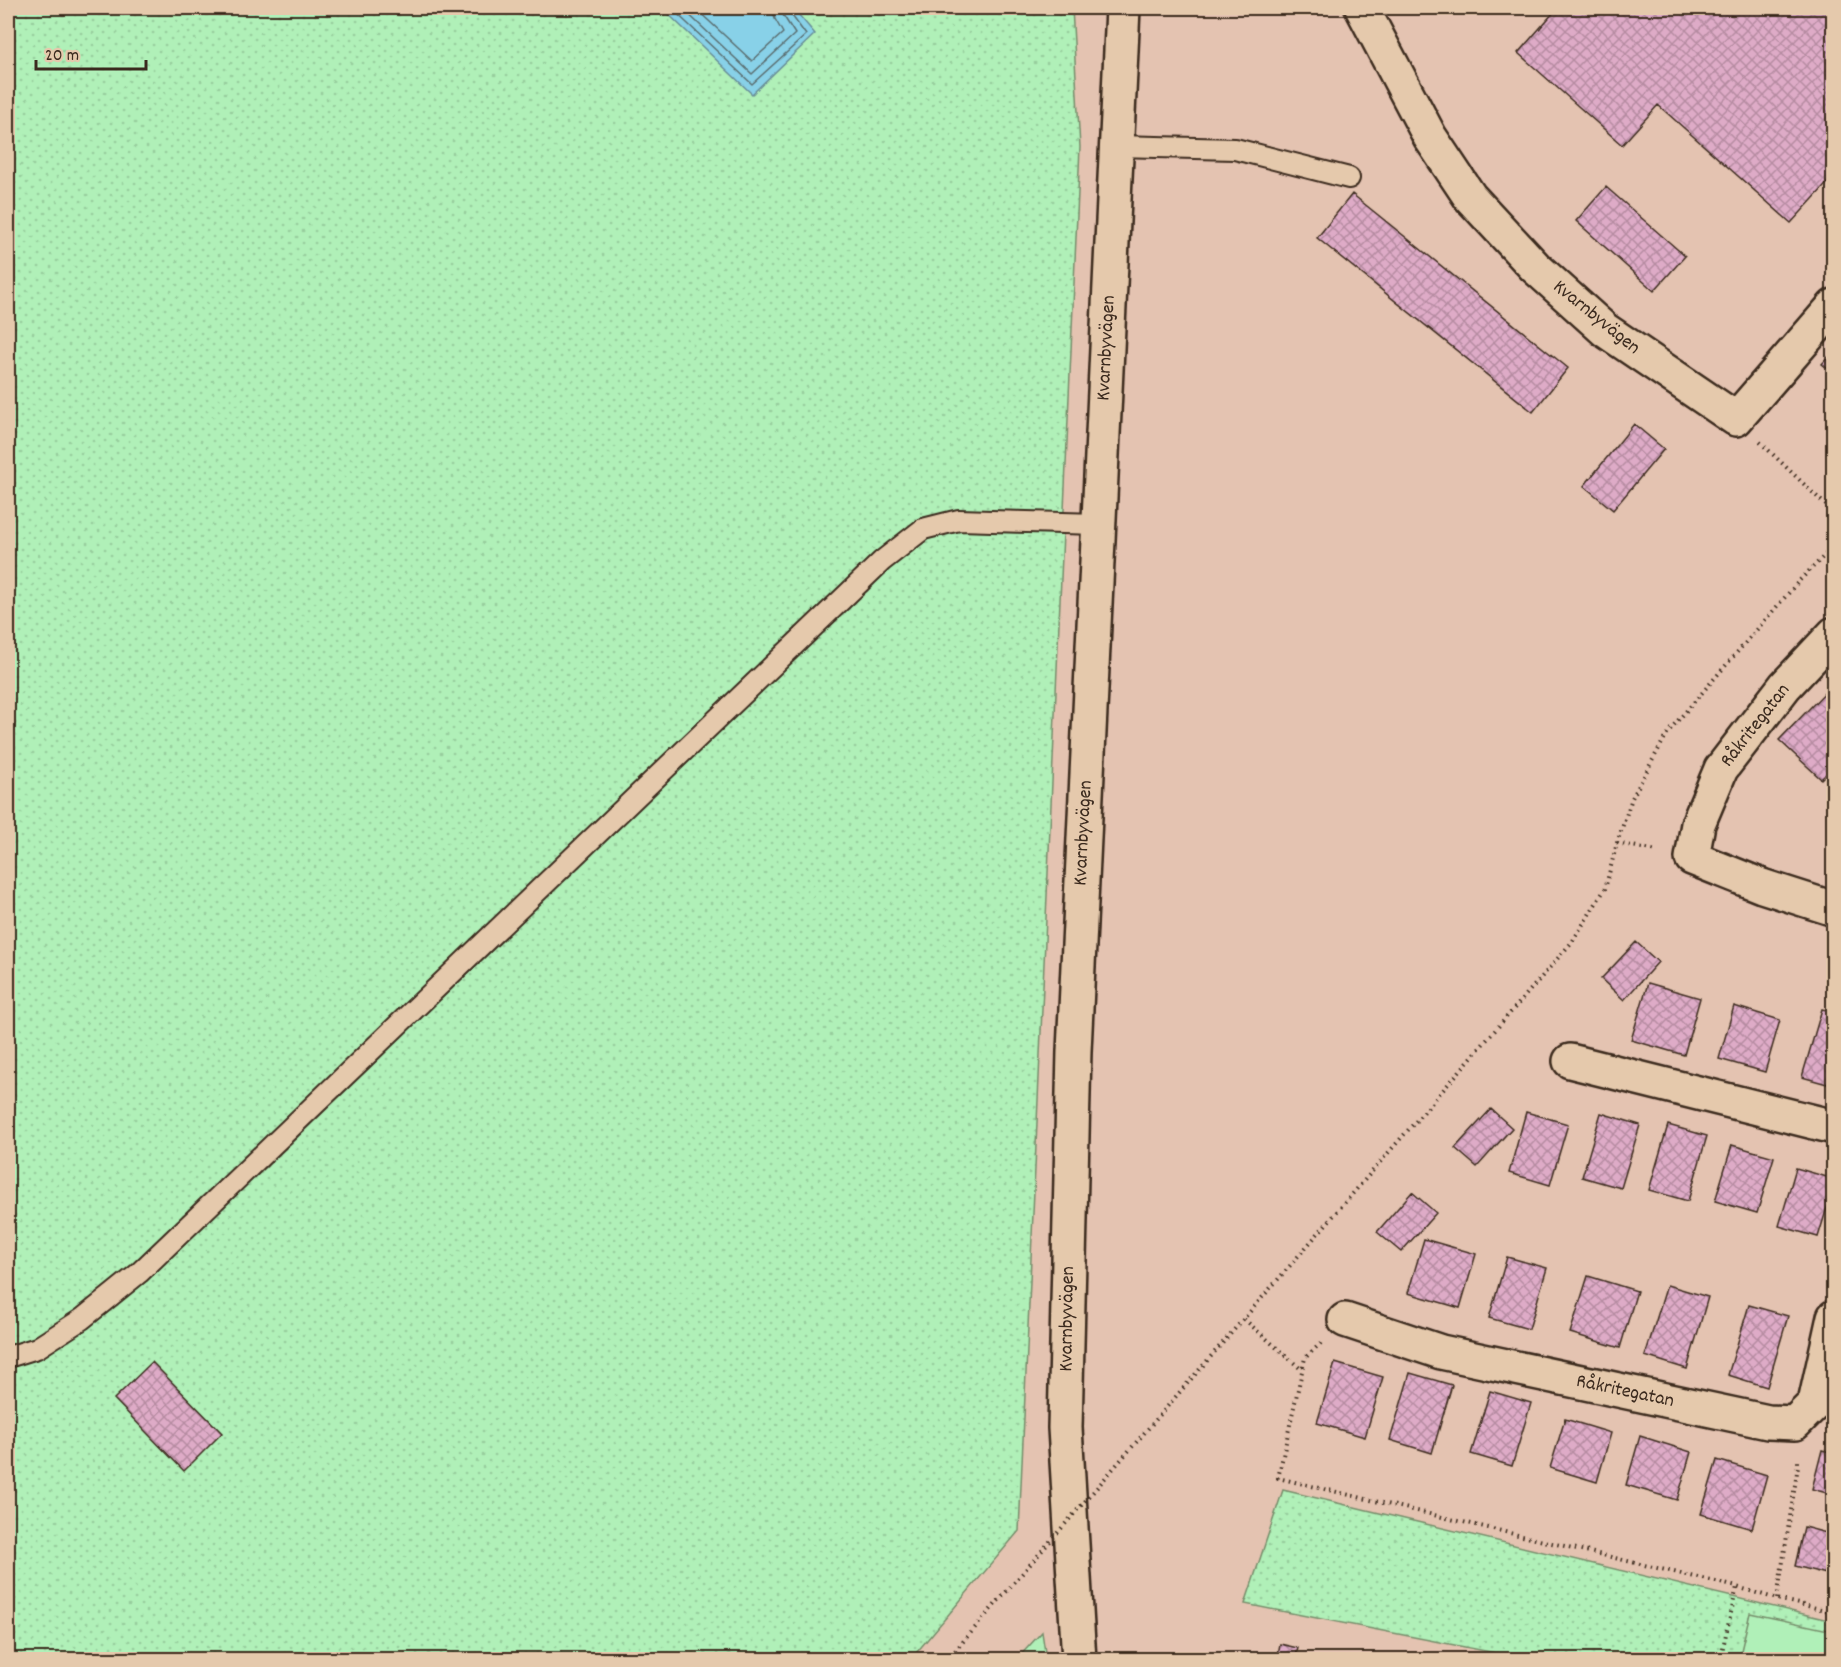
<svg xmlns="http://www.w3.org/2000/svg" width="1841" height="1667" viewBox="0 0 1841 1667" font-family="Dekko,sans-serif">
  <defs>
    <pattern id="grass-dots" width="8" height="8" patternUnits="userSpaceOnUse" patternTransform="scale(1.5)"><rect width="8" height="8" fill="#b0f0b8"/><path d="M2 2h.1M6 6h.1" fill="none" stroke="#98ce9e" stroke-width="1.8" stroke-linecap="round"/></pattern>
    <pattern id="building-cross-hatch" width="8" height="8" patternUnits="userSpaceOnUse" patternTransform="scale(1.5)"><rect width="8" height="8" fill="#deabc7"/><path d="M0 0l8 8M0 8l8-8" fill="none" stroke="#b58ba1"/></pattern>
  </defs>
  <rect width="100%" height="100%" fill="#e4c3b1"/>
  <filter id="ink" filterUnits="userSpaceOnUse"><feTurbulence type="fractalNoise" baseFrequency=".0167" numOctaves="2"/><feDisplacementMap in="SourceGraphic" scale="12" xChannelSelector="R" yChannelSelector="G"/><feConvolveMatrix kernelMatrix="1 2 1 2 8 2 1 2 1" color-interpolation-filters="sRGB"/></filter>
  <g filter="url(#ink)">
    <!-- grass -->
    <path fill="url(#grass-dots)" stroke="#768d6b" stroke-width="1.5" d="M8 8H1072L1080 147 1019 1531 911 1659 8 1660Z
      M1283 1490 1833 1621V1659H1526L1245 1604Z"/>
    <!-- park -->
    <path fill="#b0f0b8" stroke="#768d6b" stroke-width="1.5" d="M1750 1613 1833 1631V1659H1739Z
      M1042 1632 1046 1659H1017Z"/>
    <!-- water -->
    <path fill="#88d1e8" stroke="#698e97" stroke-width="1.5" d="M662 8H793L815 34 752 94Z"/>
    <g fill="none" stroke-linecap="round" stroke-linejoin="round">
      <!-- shore -->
      <path stroke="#5a6d6f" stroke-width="1.5" d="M671 8 752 84 806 35 790 13 789 8
        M682 8 752 74 795 34 783 15 781 8
        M695 8 752 61 783 33 775 19 772 8"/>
    </g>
    <!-- building -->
    <path fill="url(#building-cross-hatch)" stroke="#3b2a1e" stroke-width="1.5" d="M1549 8H1834V176L1791 223 1658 105 1622 145 1518 53 1554 12Z
      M1606 187 1685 256 1654 291 1576 221Z
      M1352 194 1568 368 1533 412 1317 238Z
      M1834 351V374L1822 364Z
      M1634 424 1664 449 1613 510 1584 486Z
      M1834 683V766L1821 779 1779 740Z
      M1636 942 1658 962 1624 1000 1601 979Z
      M1648 983 1700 998 1684 1055 1631 1040Z
      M1734 1006 1780 1020 1765 1072 1719 1059Z
      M1822 1009 1834 1012V1086L1802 1077Z
      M1491 1109 1512 1128 1477 1167 1455 1148Z
      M1526 1112 1568 1124 1550 1185 1509 1173Z
      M1601 1113 1640 1125 1621 1188 1582 1177Z
      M1668 1125 1707 1136 1688 1201 1649 1190Z
      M1732 1145 1774 1157 1757 1213 1715 1201Z
      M1796 1168 1834 1179V1185L1818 1237 1779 1226Z
      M1412 1192 1436 1213 1401 1252 1377 1232Z
      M1424 1239 1476 1254 1460 1308 1408 1293Z
      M1507 1257 1547 1268 1529 1329 1489 1318Z
      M1588 1276 1637 1291 1620 1348 1570 1333Z
      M1667 1285 1708 1297 1687 1369 1645 1356Z
      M1749 1305 1788 1316 1767 1387 1728 1375Z
      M152 1362 222 1433 184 1471 114 1399Z
      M1335 1363 1383 1377 1365 1437 1317 1423Z
      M1410 1373 1452 1385 1432 1453 1390 1440Z
      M1490 1391 1531 1403 1512 1466 1471 1454Z
      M1565 1419 1611 1433 1597 1482 1550 1468Z
      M1640 1436 1691 1452 1677 1500 1626 1485Z
      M1822 1450 1834 1453V1495L1812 1489Z
      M1717 1460 1767 1475 1752 1529 1701 1514Z
      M1833 1513H1834V1535L1828 1534Z
      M1804 1527 1834 1535V1576L1795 1566Z
      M1280 1644 1298 1648 1295 1660H1277Z"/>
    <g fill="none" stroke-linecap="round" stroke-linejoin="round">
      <defs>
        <path id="lane" d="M1117 146 1235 149 1349 178
          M8 1357 37 1348 82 1319 139 1273 882 561 923 529 959 520 1098 524"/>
        <path id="street" d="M1362 8 1430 137 1470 197 1535 267 1605 330 1736 419 1834 306
          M1834 634 1785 686 1721 769 1698 824 1692 858 1762 886 1834 909
          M1570 1061 1834 1127
          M1345 1320 1441 1352 1768 1422 1795 1423 1815 1403 1834 1317"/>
        <path id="secondary" d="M1079 1660 1065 1428 1074 1051 1123 8"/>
      </defs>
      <!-- lane casing -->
      <use href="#lane" stroke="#3b2a1e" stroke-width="24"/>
      <!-- street casing -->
      <use href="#street" stroke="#3b2a1e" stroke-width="38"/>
      <!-- secondary casing -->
      <use href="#secondary" stroke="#3b2a1e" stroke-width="38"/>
      <!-- path -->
      <path stroke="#3b2a1e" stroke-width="4" stroke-dasharray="1.5 4.5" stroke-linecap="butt" d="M1760 442 1834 513
        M1617 843 1657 851
        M1244 1319 1302 1370
        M1321 1343 1305 1358 1278 1478 1737 1587 1777 1599 1834 1612
        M1179 1393 1572 942 1605 889 1617 843 1632 798 1668 732 1799 581 1834 546
        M1777 1599 1798 1466V1458
        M1720 1660 1737 1587"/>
      <!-- lane -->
      <use href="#lane" stroke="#e5c9ac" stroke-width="20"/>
      <!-- street -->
      <use href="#street" stroke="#e5c9ac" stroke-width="33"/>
      <!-- secondary -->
      <use href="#secondary" stroke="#e5c9ac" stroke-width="33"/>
      <!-- path-bridge -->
      <path stroke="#3b2a1e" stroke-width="4" stroke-dasharray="1.5 4.5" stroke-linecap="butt" d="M947 1660 1179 1393"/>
    </g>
  </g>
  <g text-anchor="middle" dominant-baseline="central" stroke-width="5" stroke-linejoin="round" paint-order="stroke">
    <!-- street labels -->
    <g font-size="20" fill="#3b2a1e" stroke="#e5c9ac">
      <text transform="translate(1596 318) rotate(39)">Kvarnbyvägen</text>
      <text transform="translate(1107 348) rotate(-87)">Kvarnbyvägen</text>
      <text transform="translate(1756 726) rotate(-52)">Råkritegatan</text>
      <text transform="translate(1084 833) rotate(-87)">Kvarnbyvägen</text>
      <text transform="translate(1068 1319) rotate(-89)">Kvarnbyvägen</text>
      <text transform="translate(1625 1392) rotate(12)">Råkritegatan</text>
    </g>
  </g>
  <!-- margin -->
  <rect width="1841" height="1667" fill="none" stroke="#e5c9ac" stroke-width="30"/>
  <rect x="15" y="15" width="1811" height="1637" fill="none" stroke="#3b2a1e" stroke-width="2" filter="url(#ink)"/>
  <!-- scale -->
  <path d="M36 60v9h110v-9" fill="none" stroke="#3b2a1e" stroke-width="3"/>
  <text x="45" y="60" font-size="18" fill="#3b2a1e" stroke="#e5c9ac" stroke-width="4.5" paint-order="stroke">20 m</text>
</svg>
